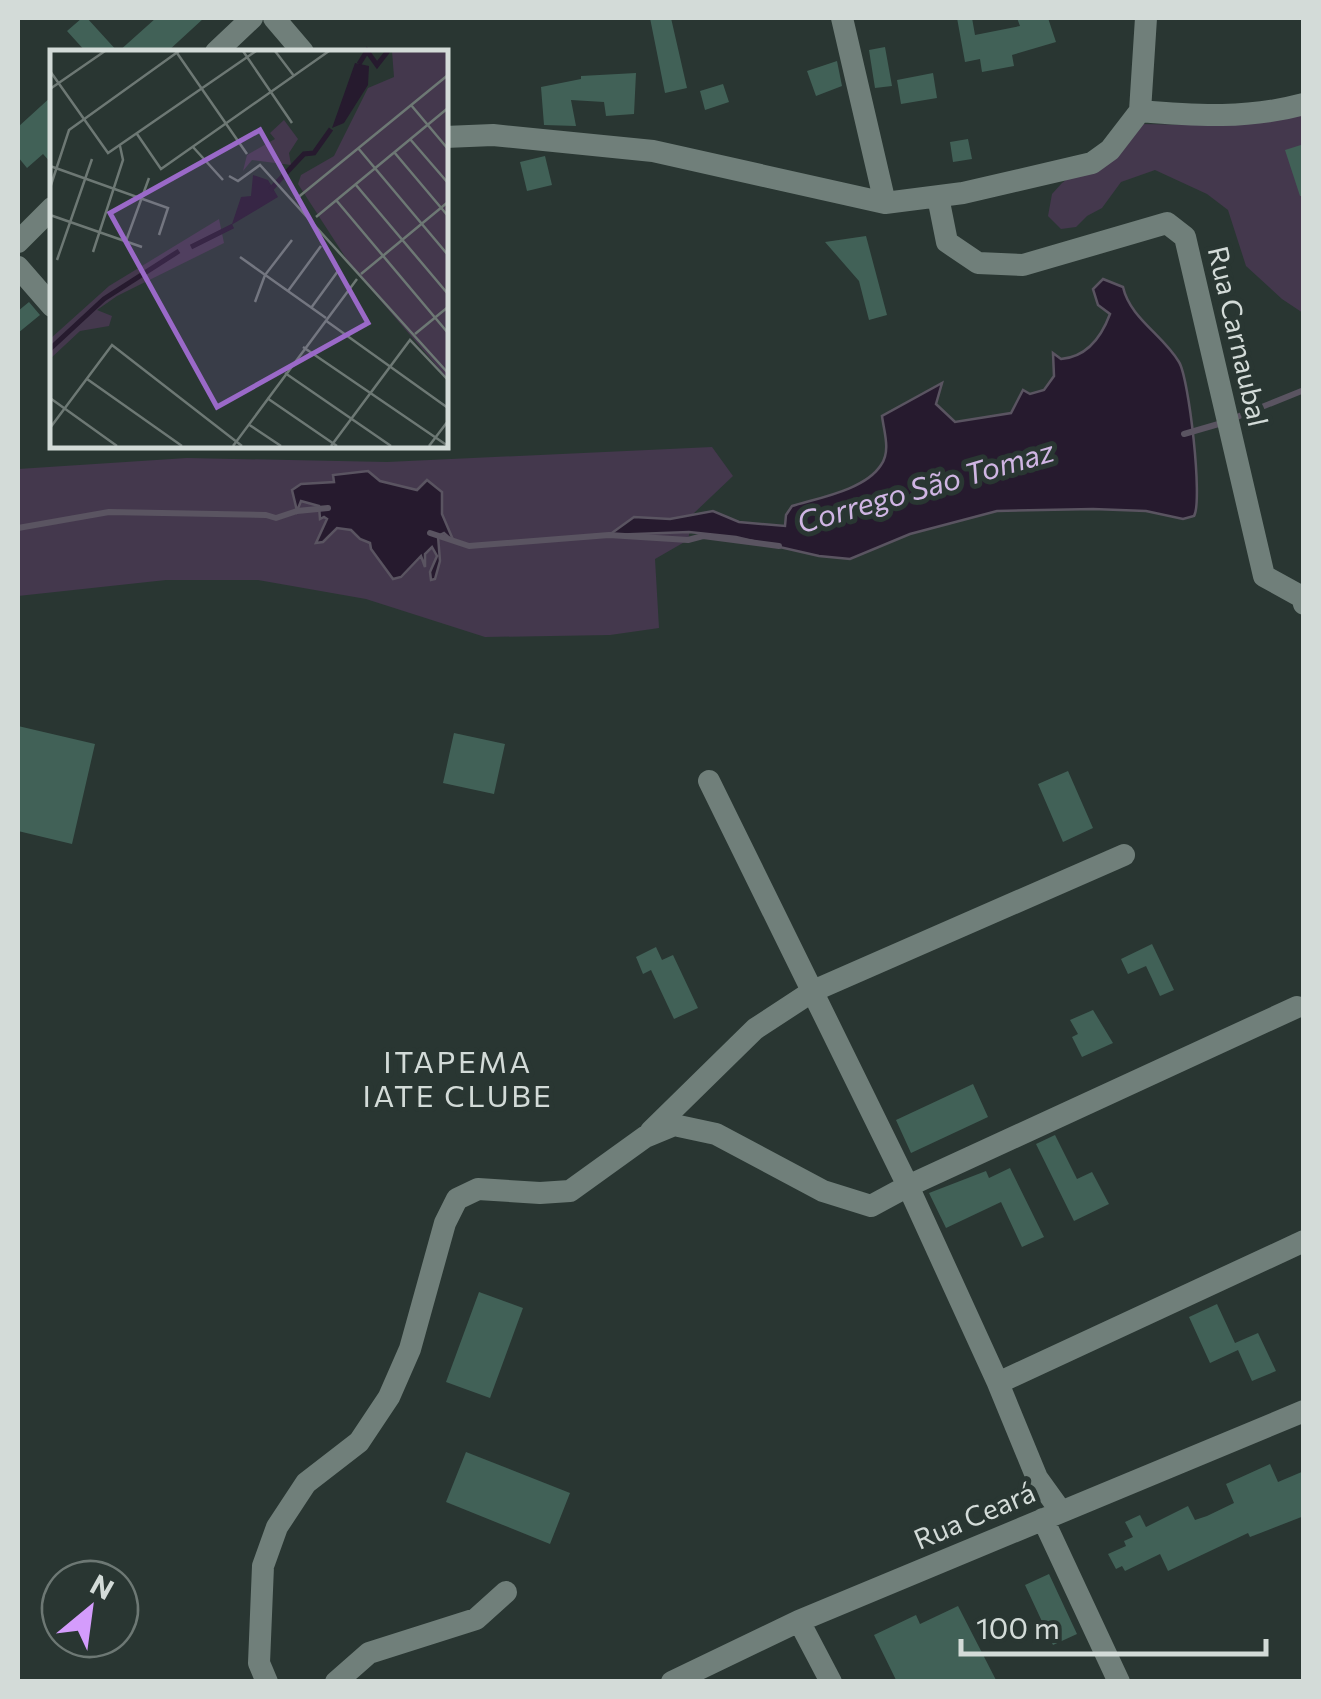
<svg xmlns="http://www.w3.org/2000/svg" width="1321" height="1699" viewBox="0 0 1321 1699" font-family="Commissioner,sans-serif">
  <rect width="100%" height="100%" fill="#293632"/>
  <!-- green -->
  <path fill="#44384d" d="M1303 100V313L1282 299 1246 266 1228 210 1207 194 1155 170 1121 182 1102 208 1087 216 1076 227 1061 229 1048 216 1052 194 1062 183 1140 124 1195 125Z
    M712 447 733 476 693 514 688 540 655 559 659 628 610 635 485 637 366 599 258 580H166L18 596V469L187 458 387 462Z"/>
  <!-- water -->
  <path fill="#261a2e" stroke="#5a5461" stroke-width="2.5" d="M1103 279 1123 287C1130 318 1163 335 1179 362 1189 378 1203 501 1194 516L1183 519 1146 511 1093 509 997 511 910 534 850 559 819 556 736 537 689 532 609 535 634 517 670 519 713 511 739 522 785 526 786 515 792 506C818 498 865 490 881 465 891 451 884 432 882 416L942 383 936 404 955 422 1011 413 1023 390 1030 394 1044 390 1054 376 1053 353 1061 359C1087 357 1101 338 1110 314L1098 305 1093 289Z
    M368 471 380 481 417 490 427 480 442 492V514L454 542 444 533 438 536 440 561 435 579 431 580 430 572 437 556 432 547 425 554V567L421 556 401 577 393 579 371 549 370 543 360 539 351 530 337 528 323 542 316 543 327 519 324 517 320 519 319 506 301 501 297 511 292 490 301 484 334 482 333 475Z"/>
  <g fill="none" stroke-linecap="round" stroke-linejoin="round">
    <!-- stream -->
    <path stroke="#5a5461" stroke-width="6" d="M1184 434 1222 423 1304 390
      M18 528 109 512 266 515 276 518 297 511 328 508
      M430 533 469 546 609 535 688 540 703 536 779 546"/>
  </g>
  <!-- building -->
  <path fill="#416157" d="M82 18H87L118 52 156 18H204L167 52H86L67 31Z
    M650 18H671L687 88 665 93Z
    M957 18H972L975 35 1020 26 1017 18H1048L1056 42 1012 55 1014 66 982 72 980 59 965 62Z
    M885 47 892 86 875 88 869 50Z
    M837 61 842 86 816 96 807 71Z
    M636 73 634 114 606 116 604 102 571 100 576 126 544 125 541 87 581 79V76Z
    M933 73 937 98 901 104 897 80Z
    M723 84 729 102 705 110 700 91Z
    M52 96V164L43 154 27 168 18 157V127Z
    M968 139 972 159 953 162 950 142Z
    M1304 144V196H1300L1285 150Z
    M545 156 552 185 527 191 520 162Z
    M866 236 887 315 869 320 859 281 825 242Z
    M29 302 40 315 18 333V311Z
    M18 726 95 744 72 844 18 831Z
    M454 733 505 744 494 794 443 783Z
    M1068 771 1093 828 1063 842 1038 784Z
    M1152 944 1174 990 1160 996 1146 966 1128 974 1121 959Z
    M656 947 662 960 673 955 698 1008 674 1019 651 970 643 974 636 957Z
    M1093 1010 1113 1043 1082 1057 1072 1037 1078 1034 1070 1020Z
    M973 1084 988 1117 911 1153 896 1120Z
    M1055 1135 1077 1179 1092 1172 1109 1204 1074 1221 1036 1144Z
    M1010 1168 1044 1237 1022 1247 1001 1202 946 1228 929 1193 986 1171 989 1178Z
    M479 1292 523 1308 490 1398 446 1382Z
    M1217 1304 1235 1343 1258 1333 1276 1371 1252 1381 1238 1350 1210 1363 1189 1317Z
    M466 1452 570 1493 550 1544 446 1502Z
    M1270 1464 1278 1482 1304 1471V1516L1250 1537 1248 1533 1168 1571 1160 1554 1125 1571 1122 1566 1116 1569 1108 1554 1126 1546 1124 1541 1133 1537 1125 1522 1140 1515 1146 1527 1188 1506 1195 1520 1207 1516 1234 1503 1226 1484Z
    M1049 1574 1077 1634 1053 1645 1025 1585Z
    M958 1606 997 1682H897L874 1635 916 1615 920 1624Z"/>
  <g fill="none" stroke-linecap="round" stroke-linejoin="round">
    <!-- minor -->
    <path stroke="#707f7a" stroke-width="22" d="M274 18 303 52
      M842 18 885 203
      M216 52 252 18
      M1140 111 1146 18
      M445 137 493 135 653 151 885 203 963 193 1092 163 1110 150 1140 111C1197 116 1248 119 1304 104
      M938 197 947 242 978 263 1023 265 1167 223 1185 237 1264 576 1302 597 1304 604
      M18 242 52 208
      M18 267 52 306
      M709 781 908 1186 998 1383 1037 1478 1060 1510
      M651 1131 755 1029 813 991 1124 855
      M998 1383 1304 1241
      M1043 1519 1119 1682
      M799 1621 831 1682
      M267 1682 259 1663 263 1566 277 1527 306 1483 359 1442 389 1397 410 1349 445 1223 457 1199 478 1189 540 1193 570 1191 645 1137 674 1125 716 1134 823 1191 871 1206 908 1186 1297 1007
      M336 1682 369 1653 476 1619 506 1592
      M672 1682 799 1621 1304 1411"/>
  </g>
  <g text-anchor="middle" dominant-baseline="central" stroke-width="10" stroke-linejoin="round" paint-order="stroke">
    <!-- street labels -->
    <g font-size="28" fill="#d3dbd8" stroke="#293632">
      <text transform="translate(1239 336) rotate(77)">Rua Carnaubal</text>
      <text transform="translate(974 1515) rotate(-23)">Rua Ceará</text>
    </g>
    <!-- water labels -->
    <g font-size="30" font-style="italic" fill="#cfb5e3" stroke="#293632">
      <text transform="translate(925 485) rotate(-16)">Corrego São Tomaz</text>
    </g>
    <!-- neighbourhood labels -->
    <g font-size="30" letter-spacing="2.5" fill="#d3dbd8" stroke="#293632">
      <text x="458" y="1060">ITAPEMA<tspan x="458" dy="34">IATE CLUBE</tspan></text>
    </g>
  </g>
  <!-- overview -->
  <g transform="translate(50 50)">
    <rect width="398" height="398" fill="#293632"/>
    <path d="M342 1H397V328L301 216 248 134 251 125 284 106 318 38 344 27ZM234 70 248 89 239 103 241 115 202 110 193 121 197 105 225 89 220 83ZM169 169 174 193 67 246 47 260 62 266 59 276 30 281 0 309V289L59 236Z" fill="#44384d"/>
    <path d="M305 13 319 16 318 35 294 73 282 78ZM203 125 218 130 228 147 163 186 182 174 191 147 201 146Z" fill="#261a2e"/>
    <path fill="none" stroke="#261a2e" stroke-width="5" d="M309 14 317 1 327 15 338 1M220 140 254 104 264 103 281 79M141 197 183 176M0 299 54 249 129 201"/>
    <path fill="none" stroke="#6d7874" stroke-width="2.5" d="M193 1 242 73M225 1 244 26M127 3 197 104M0 21 58 103 206 1M0 39 55 1M361 55 398 99M87 84 111 119 279 1M360 89 398 133M143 97 173 130M308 98 398 205M344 102 398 166M0 116 118 158 109 185M179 126 188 131 210 115 398 323M306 135 398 244M0 138 19 80 129 1M246 149 398 25M286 150 398 283M0 165 92 197M266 167 398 58M76 191 99 128M43 202 73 110 70 96M190 207 276 268M7 210 42 109M311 224 398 152M238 241 271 196M205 252 215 225 242 190M261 258 288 221M275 270 398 358M365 284 398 257M253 297 398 396M235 323 341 396M37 329 132 396M0 348 67 396M217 348 287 396M198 374 231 396M0 378 62 295 192 396M183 396 307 229M281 396 360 290 398 330M379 396 398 371"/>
    <path fill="#9a69c8" fill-opacity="0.15" stroke="#9a69c8" stroke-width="5" d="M210 80 318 273 167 357 60 163Z"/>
    <rect width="398" height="398" fill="none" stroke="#d3dbd8" stroke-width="5"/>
  </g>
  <!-- border -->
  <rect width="1321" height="1699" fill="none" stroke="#d3dbd8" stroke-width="40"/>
  <!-- north arrow -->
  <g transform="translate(90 1609) rotate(29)"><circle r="48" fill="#293632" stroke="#6d7874" stroke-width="2.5"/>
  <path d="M0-8L18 38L0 25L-18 38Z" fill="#d49cfc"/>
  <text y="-15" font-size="28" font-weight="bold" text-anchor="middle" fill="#d3dbd8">N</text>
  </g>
  <!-- scale -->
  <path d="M961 1639v15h305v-15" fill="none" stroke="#d3dbd8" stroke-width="5"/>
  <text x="976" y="1639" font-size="30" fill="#d3dbd8" stroke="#293632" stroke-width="8" paint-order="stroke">100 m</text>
</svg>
